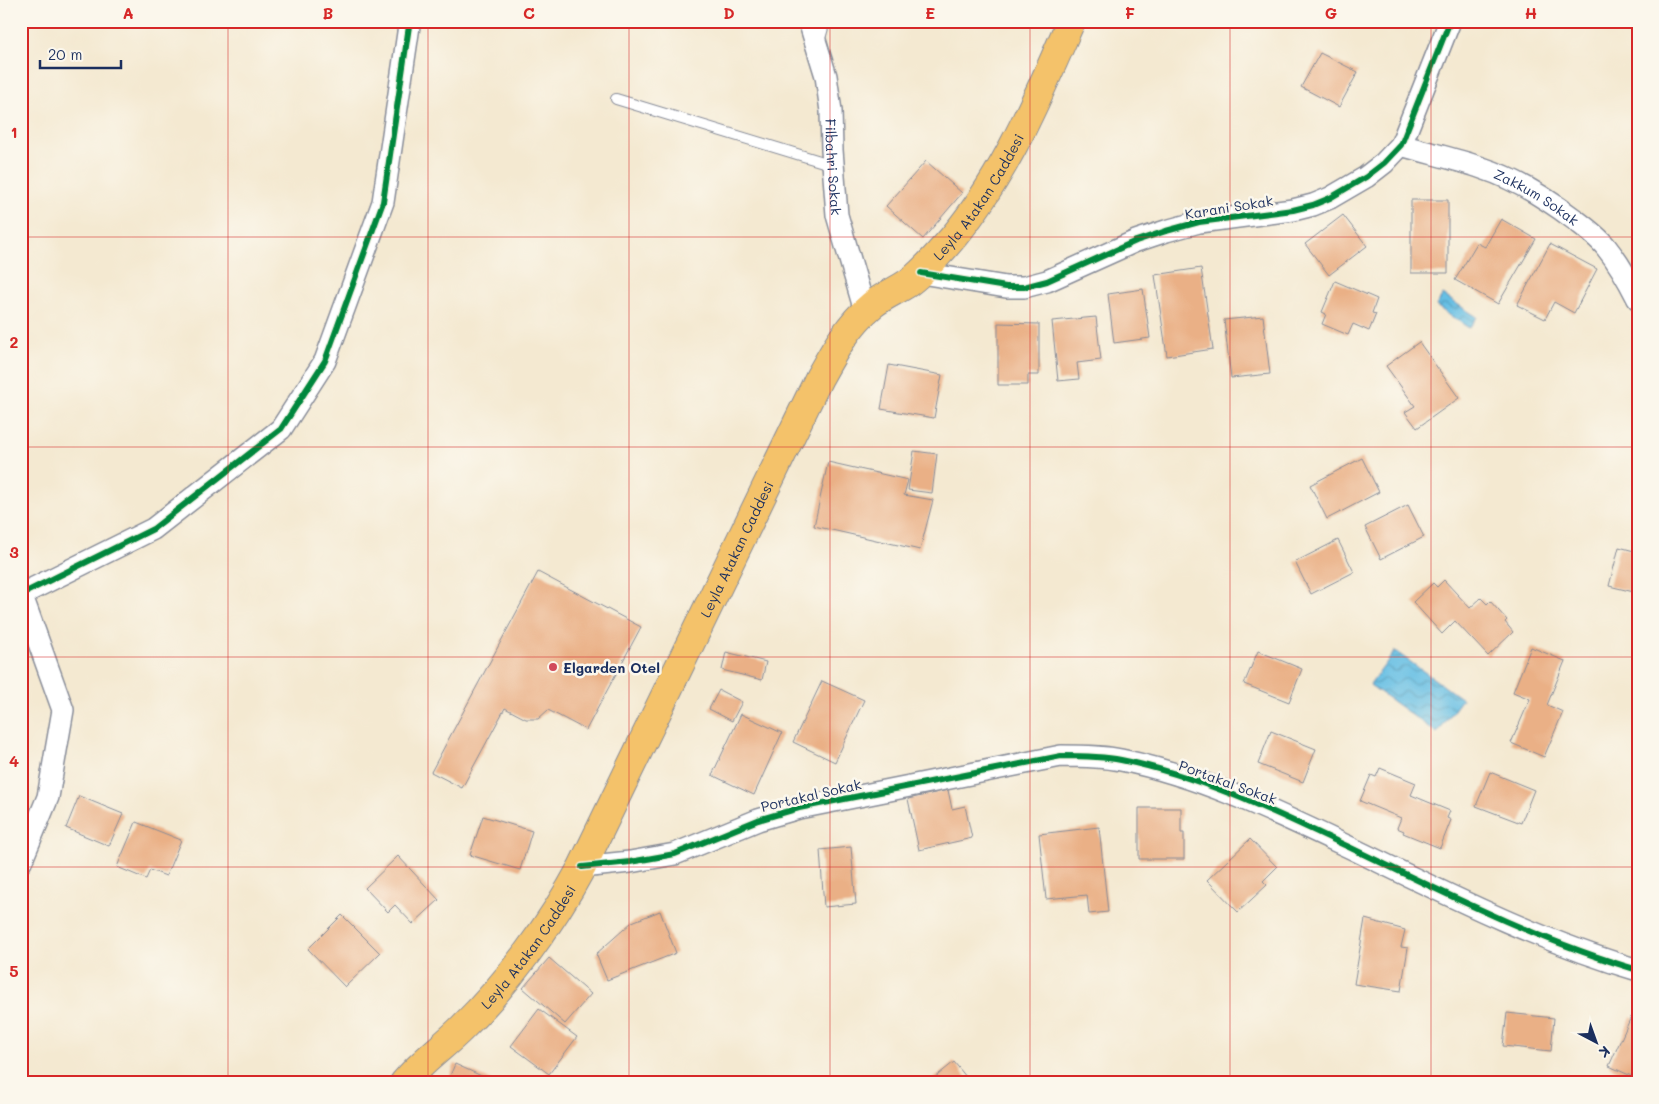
<svg xmlns="http://www.w3.org/2000/svg" width="1659" height="1104" viewBox="0 0 1659 1104" font-family="Mali,sans-serif">
  <defs>
    <pattern id="water-waves" width="16" height="10" patternUnits="userSpaceOnUse" patternTransform="scale(1.25)"><rect width="16" height="10" fill="#66bfe4"/><path d="M0 5q4-4 8 0t8 0" fill="none" stroke="#539cbc"/></pattern>
  </defs>
  <rect width="100%" height="100%" fill="#fbf7ec"/>
  <filter id="ink" filterUnits="userSpaceOnUse"><feTurbulence type="fractalNoise" baseFrequency=".02" numOctaves="2"/><feDisplacementMap in="SourceGraphic" scale="10" xChannelSelector="R" yChannelSelector="G"/><feConvolveMatrix kernelMatrix="1 2 1 2 8 2 1 2 1" color-interpolation-filters="sRGB"/></filter>
  <filter id="wash" filterUnits="userSpaceOnUse"><feTurbulence type="fractalNoise" baseFrequency=".0096" numOctaves="4" result="noise"/><feDisplacementMap in="SourceGraphic" scale="20" xChannelSelector="R" yChannelSelector="G"/><feGaussianBlur stdDeviation="1.12" result="paint"/><feColorMatrix in="noise" values="0 0 0 0 0 0 0 0 0 0 0 0 0 0 0 0 0 1.4 0 .05"/><feComposite in="paint" operator="in"/></filter>
  <g filter="url(#wash)">
    <rect width="100%" height="100%" fill="#f4e9d1"/>
    <!-- water -->
    <path fill="url(#water-waves)" stroke="#4077a1" d="M1443 295 1477 317 1469 328 1436 306Z
      M1395 651 1462 699 1437 733 1370 685Z"/>
    <g id="blocks">
      <!-- building -->
      <path fill="#eab086" d="M1320 53 1358 72 1339 107 1301 87Z
        M926 161 962 193 923 239 886 206Z
        M1411 200H1448V273H1411Z
        M1343 215 1367 246 1329 275 1305 244Z
        M1501 219 1536 239 1498 304 1455 280 1477 243 1485 247Z
        M1550 244 1597 269 1574 313 1554 302 1545 319 1517 305Z
        M1201 268 1213 349 1167 356 1155 275Z
        M1335 281 1377 299 1372 313 1376 314 1369 331 1353 324 1348 335 1322 324 1326 314 1322 312Z
        M1143 289 1150 338 1114 343 1108 294Z
        M1263 316 1270 374 1231 378 1224 320Z
        M1096 317 1101 360 1077 363 1079 379 1058 381 1052 321Z
        M998 323 1039 324V375H1028V385H998Z
        M1419 342 1459 398 1417 428 1405 412 1415 406 1386 366Z
        M889 365 942 375 934 418 881 409Z
        M914 451 937 454 932 493 908 490Z
        M1362 458 1379 492 1327 519 1310 485Z
        M828 462 908 480 904 495 933 500 920 550 814 526Z
        M1408 505 1424 537 1381 559 1365 527Z
        M1338 540 1354 572 1311 594 1295 562Z
        M1619 547 1638 552V593L1609 586Z
        M538 572 641 627 586 730 548 710 538 719H526L505 708 462 788 431 772Z
        M1444 580 1470 608 1481 598 1487 604 1490 601 1507 620 1505 622 1513 632 1488 656 1455 621 1442 634 1413 602 1433 583 1437 587Z
        M1531 647 1565 661 1547 705 1563 712 1544 757 1511 743 1530 699 1513 692Z
        M1258 651 1302 669 1289 702 1244 684Z
        M726 652 766 662 762 680 722 670Z
        M822 681 864 700 835 762 793 742Z
        M719 690 742 702 732 721 709 709Z
        M741 714 782 733 754 795 712 775Z
        M1271 731 1316 749 1303 782 1258 764Z
        M1380 768 1416 783 1411 795 1450 811 1447 818 1451 820 1440 848 1403 833 1404 831 1397 828 1401 818 1360 801 1371 775 1376 777Z
        M1490 772 1534 790 1521 823 1476 806Z
        M948 790 952 809 965 806 972 838 919 850 908 799Z
        M79 796 123 814 109 846 66 828Z
        M1139 808H1181V833H1184V859H1139Z
        M483 816 532 831 520 870 470 855Z
        M136 822 181 840 166 876 150 870 146 879 117 867Z
        M1099 827 1108 912 1089 914 1087 895 1046 899 1039 834Z
        M1250 839 1277 867 1263 881 1267 885 1238 912 1207 880Z
        M851 847 856 904 824 907 820 850Z
        M398 856 439 900 413 924 395 905 388 912 365 888Z
        M660 911 676 953 607 980 596 954 632 922Z
        M342 915 380 953 345 987 308 949Z
        M1365 919 1405 930 1401 947 1408 948 1401 991 1354 984Z
        M549 958 591 994 565 1024 523 988Z
        M539 1009 577 1037 549 1074 511 1046Z
        M1507 1013 1554 1018 1551 1051 1503 1046Z
        M1631 1017 1638 1020V1079L1609 1066Z
        M954 1062 971 1083H928Z
        M455 1064 497 1083H447Z"/>
    </g>
  </g>
  <g filter="url(#ink)">
    <use href="#blocks" fill-opacity="0" stroke="#888c98" stroke-width="1"/>
    <g fill="none" stroke-linecap="round" stroke-linejoin="round">
      <defs>
        <path id="lane" d="M819 42 825 21
          M616 99 833 165"/>
        <g id="street">
          <path id="s1" d="M809 21 826 76 831 111 832 150 837 215 865 311"/>
          <path id="s2" d="M1401 145C1428 153 1456 159 1482 168 1516 179 1546 198 1574 219 1586 228 1597 236 1606 247 1619 263 1629 281 1638 299"/>
          <path d="M921 273 1006 287H1024L1047 281 1136 241 1166 231 1199 222 1293 210 1313 205 1330 198 1366 177 1384 163 1401 145 1450 21"/>
          <path d="M21 593 63 710 48 797 21 862"/>
          <path d="M22 594 153 529 281 429 325 361 383 202 409 26 408 21"/>
          <path d="M582 867 630 862 675 854 758 820 799 808 1061 756C1081 756 1101 756 1121 760 1202 776 1279 814 1353 849 1446 894 1539 941 1638 970"/>
        </g>
        <g id="primary">
          <path id="s3" d="M404 1083C421 1062 443 1047 462 1028 508 983 552 923 582 867L819 378C834 351 848 325 872 305 883 296 896 291 908 283 921 274 932 261 943 249 1002 184 1036 101 1071 21"/>
        </g>
      </defs>
      <!-- lane casing -->
      <use href="#lane" stroke="#888c98" stroke-width="12"/>
      <!-- street casing -->
      <use href="#street" stroke="#888c98" stroke-width="24"/>
      <!-- primary casing -->
      <use href="#primary" stroke="#888c98" stroke-width="30"/>
      <!-- lane -->
      <use href="#lane" stroke="#fff" stroke-width="10"/>
      <!-- street -->
      <use href="#street" stroke="#fff" stroke-width="21"/>
      <!-- primary -->
      <use href="#primary" stroke="#f4c26a" stroke-width="28"/>
      <defs>
        <path id="cycleway" d="M921 273 1006 287H1024L1047 281 1136 241 1166 231 1199 222 1293 210 1313 205 1330 198 1366 177 1384 163 1401 145 1450 21
          M22 594 153 529 281 429 325 361 383 202 409 26 408 21
          M582 867 630 862 675 854 758 820 799 808 1061 756C1081 756 1101 756 1121 760 1202 776 1279 814 1353 849 1446 894 1539 941 1638 970"/>
      </defs>
      <!-- cycleway casing -->
      <use href="#cycleway" stroke="#fbf7ec" stroke-width="9"/>
      <!-- cycleway -->
      <use href="#cycleway" stroke="#00873e" stroke-width="6"/>
    </g>
  </g>
  <!-- grid -->
  <path fill="none" stroke="#d62828" stroke-width="1" stroke-opacity="0.55" d="M228 21V1083M428 21V1083M629 21V1083M830 21V1083M1030 21V1083M1230 21V1083M1431 21V1083M21 237H1638M21 447H1638M21 657H1638M21 867H1638"/>
  <!-- markers -->
  <circle fill="#d1495b" stroke="#fbf7ec" stroke-width="2" cx="553" cy="667" r="5"/>
  <g text-anchor="middle" dominant-baseline="central" stroke-width="5" stroke-linejoin="round" paint-order="stroke">
    <!-- street labels -->
    <g font-size="14" fill="#1b2f5e" stroke="#fbf7ec">
      <text stroke="none"><textPath href="#s1" startOffset="149">Filbahri Sokak</textPath></text>
      <text stroke="none"><textPath href="#s3" startOffset="1070">Leyla Atakan Caddesi</textPath></text>
      <text stroke="none"><textPath href="#s2" startOffset="146">Zakkum Sokak</textPath></text>
      <text transform="translate(1229 207) rotate(-9)">Karani Sokak</text>
      <text stroke="none"><textPath href="#s3" startOffset="635">Leyla Atakan Caddesi</textPath></text>
      <text transform="translate(1228 782) rotate(20)">Portakal Sokak</text>
      <text transform="translate(811 795) rotate(-13)">Portakal Sokak</text>
      <text stroke="none"><textPath href="#s3" startOffset="185">Leyla Atakan Caddesi</textPath></text>
    </g>
    <!-- poi labels -->
    <g font-size="14" font-weight="bold" fill="#1b2f5e" stroke="#fbf7ec" text-anchor="start">
      <text x="563" y="667">Elgarden Otel</text>
    </g>
  </g>
  <!-- margin -->
  <rect width="1659" height="1104" fill="none" stroke="#fbf7ec" stroke-width="55"/>
  <!-- north arrow -->
  <g transform="translate(1596 1042) rotate(139)" stroke="#fbf7ec" stroke-width="4" paint-order="stroke">
  <path d="M0-4L9 19L0 12L-9 19Z" fill="#1b2f5e"/>
  <text y="-8" font-size="14" font-weight="bold" text-anchor="middle" fill="#1b2f5e">K</text>
  </g>
  <!-- scale -->
  <path d="M40 60v8h81v-8" fill="none" stroke="#1b2f5e" stroke-width="2.5"/>
  <text x="48" y="60" font-size="15" fill="#1b2f5e" stroke="#fbf7ec" stroke-width="4" paint-order="stroke">20 m</text>
  <rect x="28" y="28" width="1604" height="1048" fill="none" stroke="#d62828" stroke-width="2"/>
  <g font-size="16" text-anchor="middle" font-weight="bold" fill="#d62828">
    <text x="128" y="19">A</text>
    <text x="328" y="19">B</text>
    <text x="529" y="19">C</text>
    <text x="729" y="19">D</text>
    <text x="930" y="19">E</text>
    <text x="1130" y="19">F</text>
    <text x="1331" y="19">G</text>
    <text x="1531" y="19">H</text>
    <text x="14" y="138">1</text>
    <text x="14" y="348">2</text>
    <text x="14" y="558">3</text>
    <text x="14" y="767">4</text>
    <text x="14" y="977">5</text>
  </g>
</svg>
